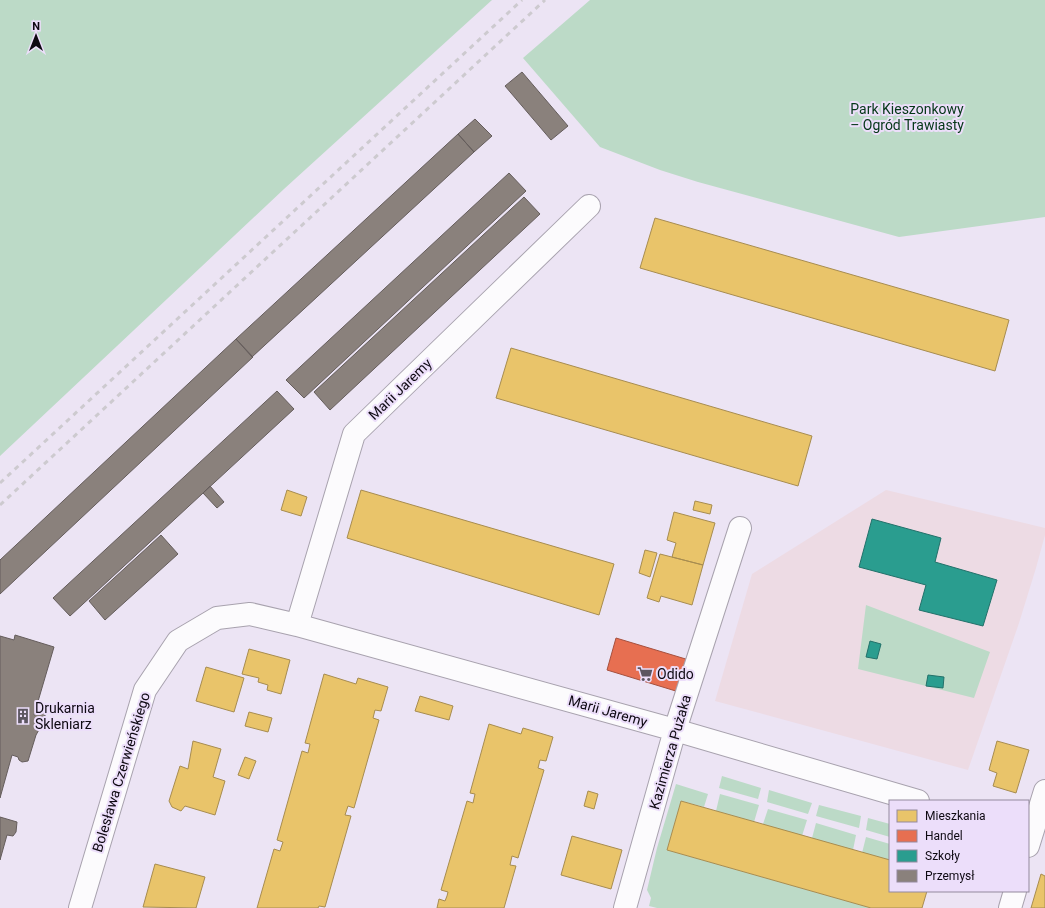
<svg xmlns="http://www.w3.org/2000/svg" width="1045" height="908" viewBox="0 0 1045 908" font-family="Roboto,sans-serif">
  <rect width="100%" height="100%" fill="#ece4f4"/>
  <!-- education -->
  <path fill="#eddbe4" d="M886 490 1045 528V535L1036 568 1019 623 968 770 715 701 752 574Z"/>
  <!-- green -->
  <path fill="#bcdac7" d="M0 0H492L284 189 0 456Z
    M590 0H1045V217L899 237 698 182 660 170 600 147 523 58Z
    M866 605 990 652 974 698 858 669Z
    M722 776 761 788 758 799 719 788Z
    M676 784 708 794 704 807 681 801 667 850 871 908H657L649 906 651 898 647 890 657 848Z
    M769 790 812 803 808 814 767 802Z
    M720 794 759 805 754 822 716 811Z
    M819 805 861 816 859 828 816 816Z
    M768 809 807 820 802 836 763 824Z
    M868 818 890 824V837L866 830Z
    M816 823 856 835 853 850 812 838Z
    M866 837 890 844V860L862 853Z"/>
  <!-- homes -->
  <path fill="#e9c46a" stroke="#a78c50" d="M655 218 1009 320 995 371 640 268Z
    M511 348 812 436 798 486 496 398Z
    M287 490 307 497 301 516 281 510Z
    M361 490 614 564 599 615 347 538Z
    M695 501 712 505 710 514 693 510Z
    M674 512 715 523 703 565 672 557 676 543 667 540Z
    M645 550 657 553 650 577 639 573Z
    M660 554 703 565 692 605 661 596 659 602 647 598Z
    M249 649 290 660 281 694 267 690 268 685 258 682 259 678 242 674Z
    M206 667 244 678 234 712 196 701Z
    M324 674 356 684 358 678 388 687 381 711 375 710 373 718 379 720 354 808 348 806 345 815 351 816 325 907 319 906 318 908H257L274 849 280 851 283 842 277 840 302 751 308 753 310 744 305 743Z
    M420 696 453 706 449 720 415 711Z
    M249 712 272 718 268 732 245 726Z
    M489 724 521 734 523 728 553 737 546 761 540 760 538 768 544 770 518 858 512 856 510 865 516 866 504 908H437L439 899 445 901 447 896 448 892 441 890 467 801 473 803 475 794 470 793Z
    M193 741 221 749 213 777 225 781 215 815 185 806 181 811 172 807 169 801 180 766 188 769Z
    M997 741 1029 750 1016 793 993 786 997 773 989 770Z
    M245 757 256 761 249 779 238 775Z
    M588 791 598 794 594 809 584 806Z
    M681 801 890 860V891H927L922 908H871L667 850Z
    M572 836 622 850 611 889 561 875Z
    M155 864 205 877 196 908 143 907Z
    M1041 874 1045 876V908H1031Z"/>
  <!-- shops -->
  <path fill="#e76f51" stroke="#a6503e" d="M616 638 689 660 679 692 607 670Z"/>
  <!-- schools -->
  <path fill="#2a9d8f" stroke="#22716a" d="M872 519 941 538 935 562 997 580 983 626 919 610 926 585 859 567Z
    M870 641 881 644 877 659 866 657Z
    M928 675 944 677 943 688 926 686Z"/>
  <!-- industry -->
  <path fill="#8a817c" stroke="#655d5c" d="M522 72 568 126 551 140 505 86Z
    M475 119 492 136 474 152 458 134Z
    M458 134 474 152 252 357 236 339Z
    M509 173 526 191 304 398 286 380Z
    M524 197 540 214 330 410 314 392Z
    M236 339 253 357 0 594V560Z
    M277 391 294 409 70 616 53 598Z
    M210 486 224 502 217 508 203 493Z
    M161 535 178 554 105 620 89 601Z
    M15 635 54 647 34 715H35L39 711 42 712 45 714V719L36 735 28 761 22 762 19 760 18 757 12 755 0 798V636L14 640Z
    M0 817 17 822 16 832 13 836 7 835 0 860Z"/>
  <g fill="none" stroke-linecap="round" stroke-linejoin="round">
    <defs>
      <path id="minor" d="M297 625 354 434 589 206
        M1028 846 1045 791
        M80 908 145 690 178 641 217 618 250 614 297 625 675 730 918 801
        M625 908 675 730 740 528
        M1010 908 1015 891"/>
    </defs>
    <!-- minor casing -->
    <use href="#minor" stroke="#a8a2ae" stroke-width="24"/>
    <!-- minor -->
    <use href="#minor" stroke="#fcfbfd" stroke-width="22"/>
    <!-- rail -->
    <path stroke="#cdcacf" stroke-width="3" stroke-dasharray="5 5" stroke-linecap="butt" d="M0 483 522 0
      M0 505 545 0"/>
  </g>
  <!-- icons -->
  <defs>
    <symbol id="supermarket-bare" viewBox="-9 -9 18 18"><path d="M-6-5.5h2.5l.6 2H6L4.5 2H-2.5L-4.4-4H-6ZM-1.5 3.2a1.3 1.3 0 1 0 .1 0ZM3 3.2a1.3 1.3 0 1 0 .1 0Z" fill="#5c5661" stroke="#ecdefa" stroke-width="2.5" paint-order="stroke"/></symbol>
    <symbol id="building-bare" viewBox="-9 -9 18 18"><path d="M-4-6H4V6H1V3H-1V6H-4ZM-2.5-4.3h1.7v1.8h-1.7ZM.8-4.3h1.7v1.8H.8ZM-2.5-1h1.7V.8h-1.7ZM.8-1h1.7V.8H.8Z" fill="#5c5661" stroke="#ecdefa" stroke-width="2.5" paint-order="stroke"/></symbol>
  </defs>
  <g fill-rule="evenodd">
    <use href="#supermarket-bare" x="634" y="663" width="22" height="22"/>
    <use href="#building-bare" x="12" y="705" width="22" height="22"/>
  </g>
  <g text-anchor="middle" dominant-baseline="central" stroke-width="4" stroke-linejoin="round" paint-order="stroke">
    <!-- park labels -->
    <g font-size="14" fill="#043717" stroke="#ecdefa">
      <text x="907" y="109">Park Kieszonkowy<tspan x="907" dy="16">– Ogród Trawiasty</tspan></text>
    </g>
    <!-- street labels -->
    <g font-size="14" fill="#0e0912" stroke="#ecdefa">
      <text transform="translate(400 389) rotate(-44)">Marii Jaremy</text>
      <text transform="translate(608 711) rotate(16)">Marii Jaremy</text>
      <text transform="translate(670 752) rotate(-74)">Kazimierza Pużaka</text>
      <text transform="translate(121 772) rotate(-73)">Bolesława Czerwieńskiego</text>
    </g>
    <!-- poi labels -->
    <g font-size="14" fill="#0e0912" stroke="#ecdefa" text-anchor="start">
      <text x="657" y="674">Odido</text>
      <text x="35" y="708">Drukarnia<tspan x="35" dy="16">Skleniarz</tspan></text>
    </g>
  </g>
  <!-- legend -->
  <rect x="889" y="800" width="140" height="92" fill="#ecdefa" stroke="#93899d"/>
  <rect x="897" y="810" width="20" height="12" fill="#e9c46a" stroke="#93899d"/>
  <text x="925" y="820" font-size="12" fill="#0e0912">Mieszkania</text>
  <rect x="897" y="830" width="20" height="12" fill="#e76f51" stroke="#93899d"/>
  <text x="925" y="840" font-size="12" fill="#0e0912">Handel</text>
  <rect x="897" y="850" width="20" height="12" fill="#2a9d8f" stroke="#93899d"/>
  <text x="925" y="860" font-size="12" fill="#0e0912">Szkoły</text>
  <rect x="897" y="870" width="20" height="12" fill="#8a817c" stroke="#93899d"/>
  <text x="925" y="880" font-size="12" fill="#0e0912">Przemysł</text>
  <!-- north arrow -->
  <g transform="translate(36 36)" stroke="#ecdefa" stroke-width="3" paint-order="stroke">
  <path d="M0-3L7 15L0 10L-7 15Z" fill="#0e0912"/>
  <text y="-6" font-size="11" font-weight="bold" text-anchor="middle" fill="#0e0912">N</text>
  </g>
</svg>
